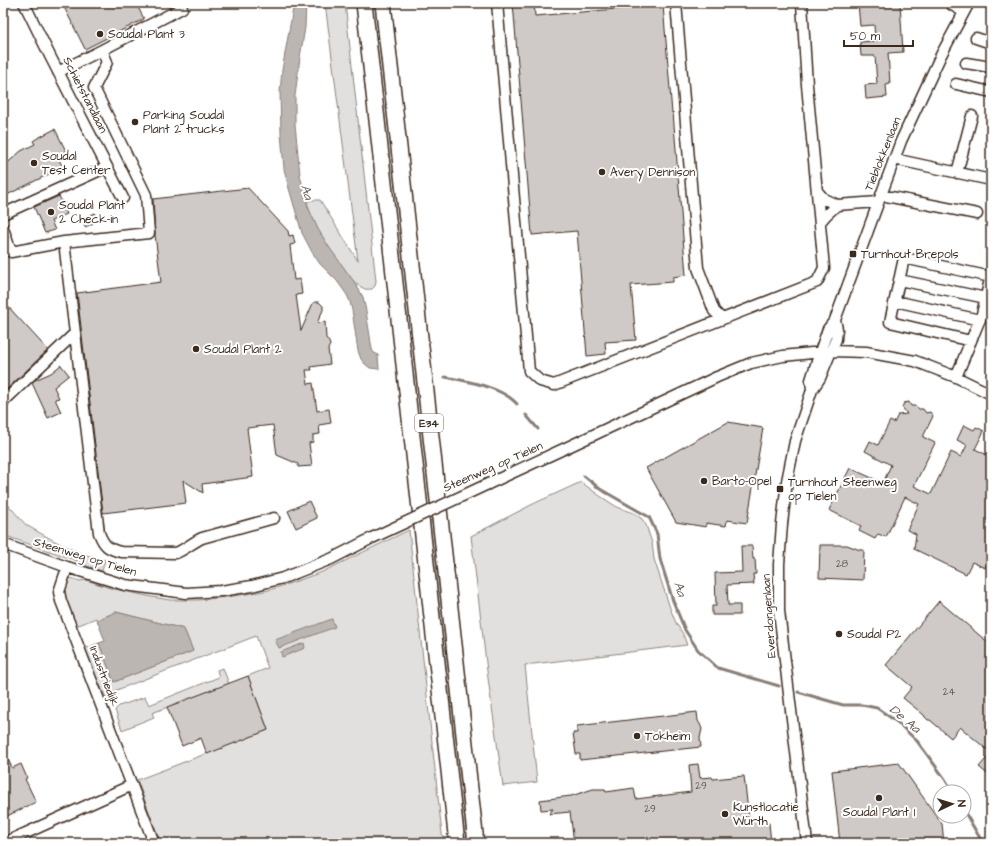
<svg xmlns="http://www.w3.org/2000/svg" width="994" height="846" viewBox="0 0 994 846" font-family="'Architects Daughter',sans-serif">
  <rect width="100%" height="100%" fill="#fff"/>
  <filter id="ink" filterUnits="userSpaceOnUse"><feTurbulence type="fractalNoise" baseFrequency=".025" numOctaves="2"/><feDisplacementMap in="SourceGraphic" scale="8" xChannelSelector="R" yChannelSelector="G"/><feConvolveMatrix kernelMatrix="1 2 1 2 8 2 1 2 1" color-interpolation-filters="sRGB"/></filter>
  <g filter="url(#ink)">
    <!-- green -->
    <path fill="#e2e0de" stroke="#8e857e" d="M325 3H345L376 281 375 286 372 289C369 289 365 290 363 288 354 284 347 273 341 265 328 246 312 225 307 202L311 200H320L358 261Z
      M581 482 600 496 617 507 634 513 642 519 646 525 652 543 654 559 670 608 676 623 683 634 687 645 525 665 537 782 503 786 487 671 471 536 533 504Z
      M3 499 26 525 33 529C56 542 79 555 105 560L102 571 87 566 83 563 3 535Z
      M433 520 469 843H464L429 521Z
      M409 530 443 843H161L137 780 268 730 248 676 268 668 256 636 114 691 116 699 110 700 106 698 99 683H97L85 653 86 648 99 643 114 682 193 651 184 629 116 612 97 620 96 618 79 625 74 624 63 596V592L68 578H70L80 581 86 580 110 588 152 597 170 600H198L227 597 253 593 269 590 294 582 322 572Z
      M223 668 229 684 152 713 154 717 122 730 115 710 119 706 145 697 149 705 219 677 217 670Z"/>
    <!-- water -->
    <path fill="#bcb6b3" stroke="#887e77" d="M294 3H306L305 28 300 57 295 96V124L300 175 308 207 318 229 329 247 355 283 363 297 366 311 372 349 373 352 378 355 379 369 370 368 365 364 361 359 358 351 352 310 350 302 347 295 337 281 320 264 312 252 302 233 288 185 284 169 281 133 280 92 282 70Z
      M116 612 184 629 193 651 114 682 99 643 105 641 97 620Z
      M332 619 335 627 279 648 275 640Z
      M304 643 305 648 282 657 281 652Z"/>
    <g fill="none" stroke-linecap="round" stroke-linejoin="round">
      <!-- stream -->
      <path stroke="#887e77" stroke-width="3" d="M445 377C467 381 502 387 517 404
        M526 415 538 429
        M584 476 600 489 649 517 657 534 660 559 673 601 685 630 698 650 718 668 779 686
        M798 692 843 705H862L877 708 897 722 917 741 945 779 953 792
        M964 811 983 843"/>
    </g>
    <!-- building -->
    <path fill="#cfcac7" stroke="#3b2a1e" d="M62 3H136L144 19 85 49Z
      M513 3H534L535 16 663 5 672 113 673 112 686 275 673 277V282L631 285 636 340 605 342 606 354 587 356 577 231 532 235Z
      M858 3H900L903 52 888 53 890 84 886 85 887 97 866 99 865 85 877 84 875 56H861L860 42 875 41 874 25 860 26Z
      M55 129 68 155 59 160 63 167 3 197V167L21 151 35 144 33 141 36 139Z
      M248 188 288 231 289 236 293 235 295 244 290 245 294 280 300 279 302 294 296 295 301 331 313 303 315 302H319L323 306V310L317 323 325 322 326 338 329 342 330 345 328 349 330 364 311 367 312 370H306L308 384 313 383 317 411 329 409 331 423 319 425 320 434 313 435V442L309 443 312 466 298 467V464L277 455 273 425 247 428 253 477 202 484 203 493 183 480 186 503 103 513 77 293 161 282 155 235 153 199Z
      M59 196 62 202 65 203 66 207 65 209 67 214 51 221 55 230 45 233 34 207Z
      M95 213 98 221 85 227 82 219Z
      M3 301 48 350 3 393Z
      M61 365 69 375 54 387 59 398 55 399 61 412 48 418 32 383 35 380 51 373Z
      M909 402 911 406H916L919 409H923L926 413 930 412 933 416 923 437 935 443 914 486 931 494 951 452 961 457 967 445 957 440 964 425 974 430 976 427 984 431 975 449 991 457V557L985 568 972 562 966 574 914 549 916 534 907 530 919 504 905 497 886 537 878 534 875 539 859 531 861 526 829 510 850 468 883 483 891 465 865 451 870 441 878 445 890 421 894 423 898 415 907 414 902 407 904 403Z
      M728 422 763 428 747 523 727 520 726 526 706 523V527L676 522 646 468Z
      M309 501 317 518 296 528 288 511Z
      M820 545H847L860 550H864L863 580 819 578Z
      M741 546H752L753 559H755L756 574H753L754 584 727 585 728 605H740V615H712V606H716L715 573 742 572Z
      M939 601 991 645V777L979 767 991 753 960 727 951 738 930 720H928L925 717 924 715 903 698 912 687 886 665Z
      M248 676 268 730 207 754 201 738 182 746 167 707Z
      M697 712 698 721 700 724 702 729 700 738 701 747 580 760V754H576L573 733H577V726Z
      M3 748 12 768 21 764 27 778 25 779 36 802 3 818Z
      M899 763 942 824 944 843H840L832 771Z
      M698 764 700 778 712 777 713 779 744 776 749 819 762 818 763 824 769 823 771 843H574L570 812 549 814 553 809 541 810 540 800 571 796 593 789H605L606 792 634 788 636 799 691 792 689 765Z"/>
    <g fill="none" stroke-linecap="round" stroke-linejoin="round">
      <defs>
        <path id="minor" d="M24 3 50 56 123 198
          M497 3 529 371 540 381 554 385 817 282 824 268 807 85 802 3
          M676 3 698 268 714 311 722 319
          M951 3 952 5 964 12
          M976 38 991 43
          M102 50 182 8 180 3
          M966 63 991 67
          M58 72 102 50 107 62 94 88 146 195 149 233 64 242 99 533C104 546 108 549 121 552L176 553C186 549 193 542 202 538L274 518
          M956 84 991 92
          M894 159 991 180
          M957 173 972 116
          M817 191 824 199 837 205 878 202
          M881 195 977 214
          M3 214 107 167
          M820 222 826 215 837 205
          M3 228 11 252 64 242
          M899 280 986 298
          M895 301 980 320
          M971 341 890 322 904 258 991 277
          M956 377 982 314 991 275
          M812 390 811 380 820 352 828 329 835 320 901 141 941 55 969 3
          M3 402 75 333
          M488 484 570 446 717 377 751 363 783 356 831 351 866 352 915 361 956 377 991 394
          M3 544 67 567 125 585 186 593 221 591 252 586 283 578 331 559 372 538
          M65 574 59 592 61 601 154 843
          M4 843 132 785
          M807 843 779 611V564L782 524 787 481 795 441 812 390 820 378 836 339 837 329 835 320"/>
        <path id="highway" d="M364 3 457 843
          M383 3 476 843"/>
      </defs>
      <!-- minor casing -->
      <use href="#minor" stroke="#3b2a1e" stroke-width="13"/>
      <!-- highway casing -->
      <use href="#highway" stroke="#3b2a1e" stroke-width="18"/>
      <!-- minor -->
      <use href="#minor" stroke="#fff" stroke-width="10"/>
      <!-- highway -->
      <use href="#highway" stroke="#fff" stroke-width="15"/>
      <defs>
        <path id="minor-bridge" d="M372 538 488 484"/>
      </defs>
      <!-- minor-bridge casing -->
      <use href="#minor-bridge" stroke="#3b2a1e" stroke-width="13" stroke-linecap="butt"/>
      <!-- minor-bridge -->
      <use href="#minor-bridge" stroke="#fff" stroke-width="10"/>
    </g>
  </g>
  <!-- markers -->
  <g fill="#3b2a1e" stroke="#fff" stroke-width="1.5">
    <circle cx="100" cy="34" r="4"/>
    <circle cx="135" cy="122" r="4"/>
    <circle cx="34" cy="163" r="4"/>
    <circle cx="602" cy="172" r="4"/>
    <circle cx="51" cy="212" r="4"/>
    <rect x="849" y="250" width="8" height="8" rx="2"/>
    <circle cx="196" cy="349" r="4"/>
    <circle cx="704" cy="481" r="4"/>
    <rect x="776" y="485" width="8" height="8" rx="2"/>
    <circle cx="839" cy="634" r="4"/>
    <circle cx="637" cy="736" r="4"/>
    <circle cx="879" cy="798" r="4"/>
    <circle cx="725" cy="814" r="4"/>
  </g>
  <g text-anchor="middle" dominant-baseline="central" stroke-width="4" stroke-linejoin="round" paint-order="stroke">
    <!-- number labels -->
    <g font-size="10" fill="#605248">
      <text x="842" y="564">28</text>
      <text x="949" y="692">24</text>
      <text x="701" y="786">29</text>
      <text x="650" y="809">29</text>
    </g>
    <!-- shield labels -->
    <rect fill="#fff" stroke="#766a62" stroke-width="1" x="415" y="414" width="28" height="18" rx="3"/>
    <g font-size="11" font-weight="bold" fill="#3b2a1e">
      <text x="429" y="423">E34</text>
    </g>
    <!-- poi labels -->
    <g font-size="12" fill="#3b2a1e" stroke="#fff" text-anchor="start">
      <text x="108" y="34">Soudal Plant 3</text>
      <text x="143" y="115">Parking Soudal<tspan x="143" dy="14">Plant 2 trucks</tspan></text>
      <text x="42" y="156">Soudal<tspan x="42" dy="14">Test Center</tspan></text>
      <text x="610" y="172">Avery Dennison</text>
      <text x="59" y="205">Soudal Plant<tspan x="59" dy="14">2 Check-in</tspan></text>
      <text x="861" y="254">Turnhout Brepols</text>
      <text x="204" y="349">Soudal Plant 2</text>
      <text x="712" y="481">Barto-Opel</text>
      <text x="788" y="482">Turnhout Steenweg<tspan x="788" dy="14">op Tielen</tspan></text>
      <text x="847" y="634">Soudal P2</text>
      <text x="645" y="736">Tokheim</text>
      <text x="733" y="807">Kunstlocatie<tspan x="733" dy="14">Würth</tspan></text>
      <text x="879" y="812" text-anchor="middle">Soudal Plant 1</text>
    </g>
    <!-- street labels -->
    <g font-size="12" fill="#3b2a1e" stroke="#fff">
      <text transform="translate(85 95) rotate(63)">Schietstandlaan</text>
      <text transform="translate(883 154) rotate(-68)">Tieblokkenlaan</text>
      <text transform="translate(493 467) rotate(-24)">Steenweg op Tielen</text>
      <text transform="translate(85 557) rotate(17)">Steenweg op Tielen</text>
      <text transform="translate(769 616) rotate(-94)">Everdongenlaan</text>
      <text transform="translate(104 676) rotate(69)">Industriedijk</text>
    </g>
    <!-- water labels -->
    <g font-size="13" font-style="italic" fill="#685b52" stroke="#fff">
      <text transform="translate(307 192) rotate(74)">Aa</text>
      <text transform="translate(680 589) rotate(72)">Aa</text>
      <text transform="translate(905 719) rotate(40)">De Aa</text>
    </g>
  </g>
  <!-- margin -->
  <rect width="994" height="846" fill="none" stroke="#fff" stroke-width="16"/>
  <rect x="8" y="8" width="978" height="830" fill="none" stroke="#3b2a1e" stroke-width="1.5" filter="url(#ink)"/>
  <!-- north arrow -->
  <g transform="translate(952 804) rotate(86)"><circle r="19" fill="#ffffff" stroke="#b1aaa5"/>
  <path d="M0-3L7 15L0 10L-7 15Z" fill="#3b2a1e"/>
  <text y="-6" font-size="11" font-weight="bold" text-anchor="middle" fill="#3b2a1e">N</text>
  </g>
  <!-- scale -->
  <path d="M844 40v6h69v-6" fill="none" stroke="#3b2a1e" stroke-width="2"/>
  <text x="850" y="40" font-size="12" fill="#3b2a1e" stroke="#ffffff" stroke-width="3" paint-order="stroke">50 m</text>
</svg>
